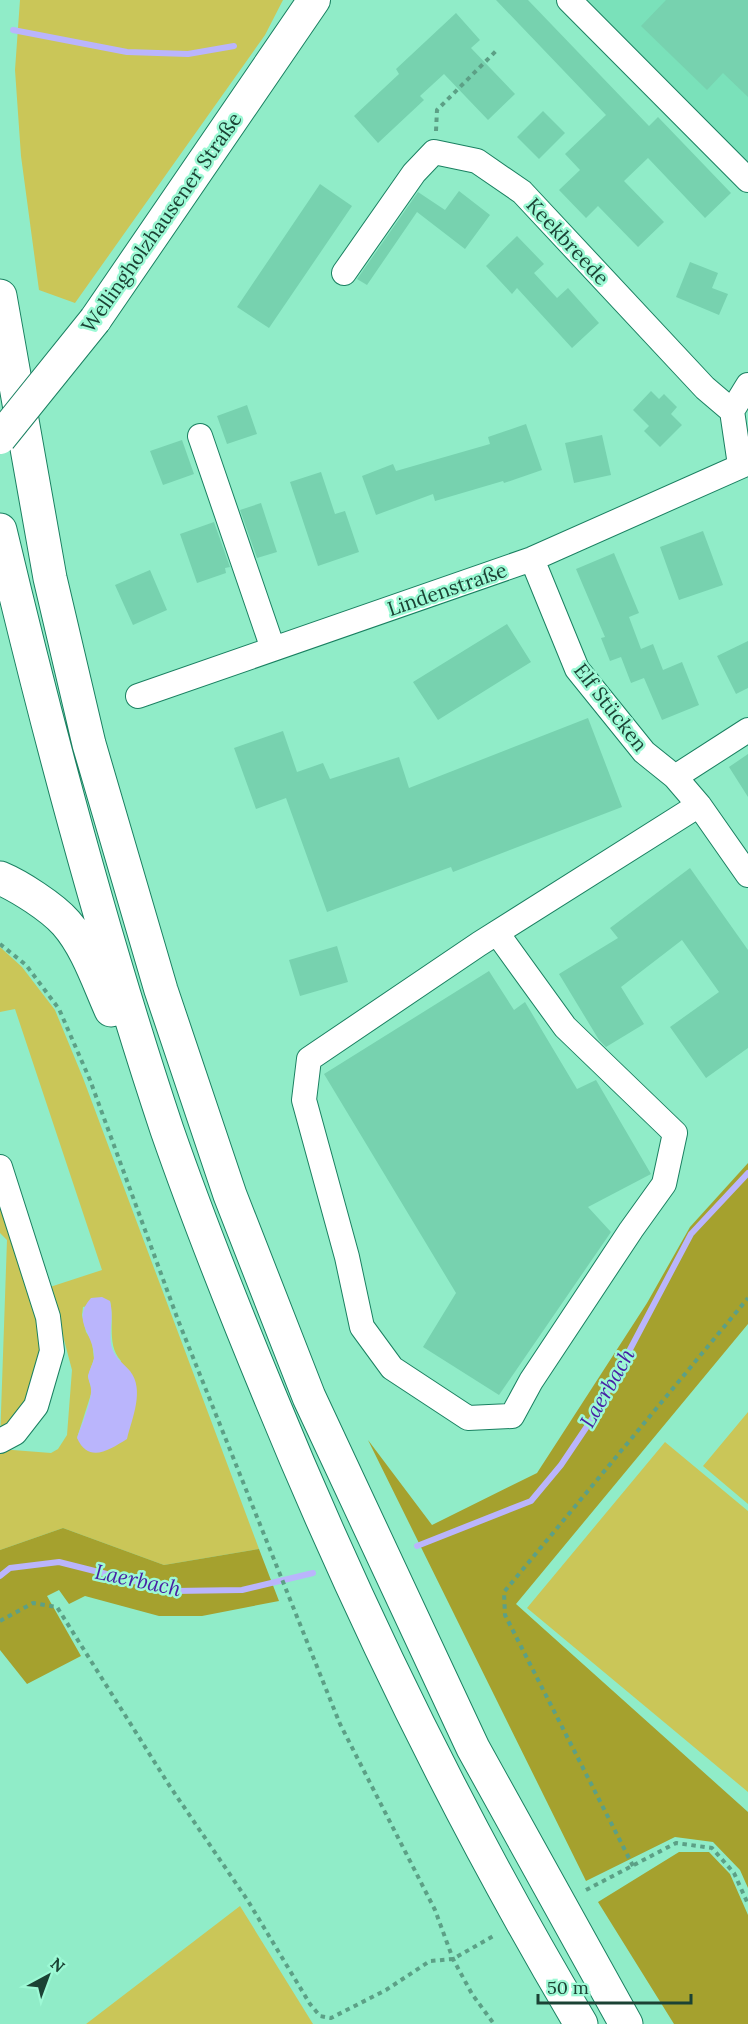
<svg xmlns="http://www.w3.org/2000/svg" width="748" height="2024" viewBox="0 0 748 2024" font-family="Lora,serif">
  <rect width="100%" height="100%" fill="#90ecc8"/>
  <!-- built -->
  <path fill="#7ae1ba" d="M585 0H748V170Z"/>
  <!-- green -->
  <path fill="#cac658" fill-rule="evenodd" d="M20 0H283L265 35 75 303 39 290 21 156 15 70Z
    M0 947 22 967 55 1010 83 1078 259 1549 164 1565 63 1528 0 1550V1449L51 1453 58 1449 67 1435 72 1370 50 1287 102 1270 15 1009 0 1012ZM110 1301C115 1323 106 1344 121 1361L77 1438 92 1391 88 1376 94 1359 92 1341 86 1332 82 1315 83 1307Z
    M0 1167 48 1317 36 1406 0 1441 7 1240 0 1233Z
    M748 1412V1504L703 1466Z
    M665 1442 748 1511V1792L527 1608Z
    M240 1906 313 2024H86Z"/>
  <!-- forest -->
  <path fill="#a5a12e" d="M748 1163V1324L516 1604 748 1812V1888L740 1870 713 1842 675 1837 586 1881 368 1440 432 1525 537 1473 647 1303 690 1227Z
    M63 1528 164 1565 259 1549 279 1601 202 1616H159L85 1596 69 1604 59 1590 47 1596 81 1656 27 1684 0 1650V1550Z
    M679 1852H709L730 1874 748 1915V2024H674L598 1902Z"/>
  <!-- water -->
  <path fill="#bab5fc" d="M102 1297 110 1301C114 1318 109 1329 111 1344 113 1356 122 1362 130 1371 145 1390 132 1418 127 1439 109 1450 89 1464 77 1438 81 1426 92 1401 91 1389 91 1385 88 1380 88 1376 89 1370 93 1364 94 1358 95 1334 70 1321 91 1298Z"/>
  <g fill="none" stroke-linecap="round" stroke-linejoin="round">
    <!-- stream -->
    <path stroke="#bab5fc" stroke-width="6" d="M13 30 127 52 188 54 234 46
      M417 1546 531 1501 561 1465 598 1410 691 1234 748 1173
      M0 1576 10 1568 59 1562 174 1591 242 1590 313 1573"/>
  </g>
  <!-- building -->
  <path fill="#77d2af" d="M496 0H528L649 126 658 117 731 193 705 218 648 158 624 181 664 222 638 247 598 206 586 218 559 190 580 170 565 154 606 115Z
    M666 0H748V97L723 73 707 90 641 26Z
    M456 13 480 40 471 48 515 94 488 120 444 74 420 96 424 100 378 143 354 116 399 74 396 69Z
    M543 111 565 133 539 159 517 137Z
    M320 184 352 206 269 328 237 307Z
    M459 191 490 215 465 249 417 212 367 285 357 279 418 192 445 210Z
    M517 236 544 264 534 273 557 298 568 288 599 323 572 348 517 288 512 294 486 266Z
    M690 262 718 273 712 288 728 294 719 315 676 297Z
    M651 391 659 399 664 394 677 407 671 414 682 425 660 447 644 431 649 426 633 410Z
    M247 405 257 434 227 444 217 416Z
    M526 424 542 470 504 483 503 481 435 501 433 494 376 515 362 476 393 464 396 471 490 444 488 437Z
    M602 435 611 475 574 483 565 443Z
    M182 440 194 474 163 485 150 451Z
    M321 472 335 514 345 511 359 552 318 566 290 482Z
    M261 503 277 552 257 558 240 510Z
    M214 522 230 567 225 568 226 573 197 583 180 534Z
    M703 531 723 585 679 600 660 547Z
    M614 553 639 613 629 617 641 649 653 644 663 670 682 662 699 705 662 720 644 678 631 683 621 657 610 661 601 638 605 637 576 569Z
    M150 570 167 610 133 625 115 585Z
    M507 624 531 662 438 720 413 682Z
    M748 641V688L736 694 717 656Z
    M588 718 622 807 453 872 451 867 327 912 286 798 256 809 234 748 283 731 297 772 323 763 330 779 399 757 409 788Z
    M748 754V797L729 767Z
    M690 868 748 950V1048L706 1078 670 1027 719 992 682 940 621 987 644 1024 606 1047 599 1040 559 974 618 938 610 928Z
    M337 946 348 982 300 996 289 960Z
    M489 971 514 1010 525 1002 577 1089 596 1080 651 1174 588 1207 611 1232 499 1395 423 1347 456 1293 324 1074Z"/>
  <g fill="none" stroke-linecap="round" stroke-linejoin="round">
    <defs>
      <path id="minor" d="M569 0 748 180
        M344 273 414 173 434 152 477 161 522 192 705 388 732 411 740 465
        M732 411 748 385
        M200 436 273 649
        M532 559 577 669 644 752 675 777 699 805 748 875
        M138 696 532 559 748 463
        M675 777 748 730
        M497 933 565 1027 675 1133 664 1184 631 1230 531 1381 512 1416 468 1418 392 1368 362 1327 347 1257 304 1100 309 1059 479 944 699 805
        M0 1167 48 1317 52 1351 36 1406 15 1433 0 1441"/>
      <path id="major" d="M95 320 314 0"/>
      <path id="highway" d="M0 296 50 578 89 744 161 990 230 1195 309 1397 473 1748 626 2024
        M0 530C48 732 101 932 167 1130 198 1219 233 1307 269 1394 358 1611 461 1822 581 2024
        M0 878C19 886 52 907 66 923 87 947 98 981 111 1010"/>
    </defs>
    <!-- minor casing -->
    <use href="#minor" stroke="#1a8061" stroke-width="26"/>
    <!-- major casing -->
    <use href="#major" stroke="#1a8061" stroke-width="34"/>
    <!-- highway casing -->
    <use href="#highway" stroke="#1a8061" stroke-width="35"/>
    <!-- path -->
    <path stroke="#5ca086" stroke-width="4" stroke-dasharray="4.5 4.5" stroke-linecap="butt" d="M436 131 437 110 496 51
      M0 944 26 965 59 1009 90 1080 178 1320 340 1724 435 1910 453 1959 472 1994 494 2024
      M0 1621 33 1603 57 1607 169 1785 248 1901 310 2004 320 2016 331 2018 386 1990 430 1961 453 1959 495 1935
      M633 1866 505 1615 504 1592 748 1298
      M586 1890 676 1843 712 1848 734 1873 748 1904"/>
    <!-- minor -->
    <use href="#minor" stroke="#fff" stroke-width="24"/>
    <!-- major -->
    <use href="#major" stroke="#fff" stroke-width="32"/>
    <!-- highway -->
    <use href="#highway" stroke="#fff" stroke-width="33"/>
    <defs>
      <path id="major-bridge" d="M0 438 95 320"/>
    </defs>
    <!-- major-bridge casing -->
    <use href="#major-bridge" stroke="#1a8061" stroke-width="34" stroke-linecap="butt"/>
    <!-- major-bridge -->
    <use href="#major-bridge" stroke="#fff" stroke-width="32"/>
  </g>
  <g text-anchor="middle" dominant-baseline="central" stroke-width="5" stroke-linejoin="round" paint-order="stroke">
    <!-- street labels -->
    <g font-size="20" fill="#1b4234" stroke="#9df9d5">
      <text transform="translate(161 222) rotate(-55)">Wellingholzhausener Straße</text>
      <text transform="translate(568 241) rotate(47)">Keekbreede</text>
      <text transform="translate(447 589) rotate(-19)">Lindenstraße</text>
      <text transform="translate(611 707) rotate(52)">Elf Stücken</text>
    </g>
    <!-- water labels -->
    <g font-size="21" font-style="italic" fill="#471fa5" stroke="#9df9d5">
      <text transform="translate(607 1388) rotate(-60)">Laerbach</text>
      <text transform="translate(138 1580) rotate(12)">Laerbach</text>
    </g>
  </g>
  <!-- north arrow -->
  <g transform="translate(48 1976) rotate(41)" stroke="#9df9d5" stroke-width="4.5" paint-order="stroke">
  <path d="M0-4.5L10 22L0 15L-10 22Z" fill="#1b4234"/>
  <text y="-9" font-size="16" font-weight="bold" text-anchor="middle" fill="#1b4234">N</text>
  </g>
  <!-- scale -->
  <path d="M538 1994v9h153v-9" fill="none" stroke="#1b4234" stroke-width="3"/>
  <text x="547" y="1994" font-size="18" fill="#1b4234" stroke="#9df9d5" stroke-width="4.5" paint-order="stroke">50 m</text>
</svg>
